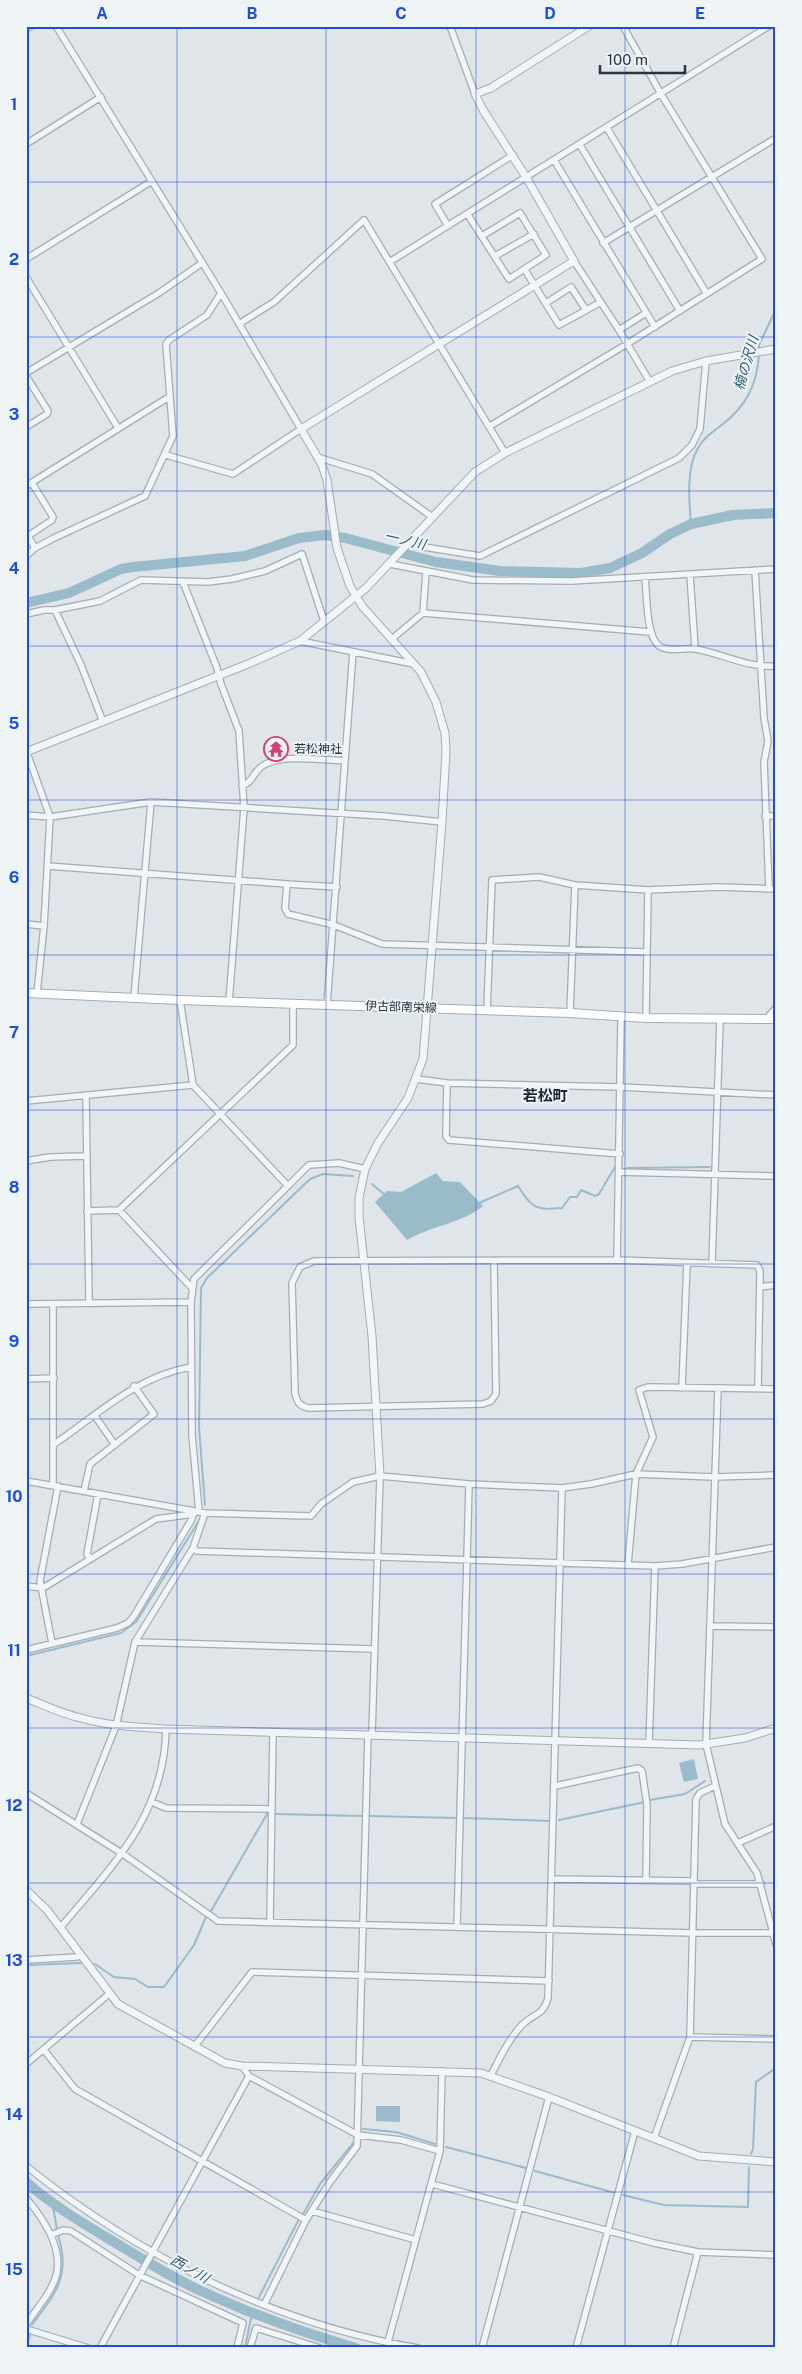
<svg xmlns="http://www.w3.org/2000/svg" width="802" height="2374" viewBox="0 0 802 2374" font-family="'Public Sans','Noto Sans JP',sans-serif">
  <rect width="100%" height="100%" fill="#dfe5e9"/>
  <!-- water -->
  <path fill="#99bbca" d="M436 1173 443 1181 460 1182 483 1206C463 1223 431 1226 407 1240L375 1202 387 1191 401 1192Z
    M694 1759 698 1779 684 1782 679 1763Z
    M376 2106H400V2122L376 2121Z"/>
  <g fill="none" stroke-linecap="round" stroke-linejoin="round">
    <!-- stream -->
    <path stroke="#99bbca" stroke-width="2" d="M759 350V345L776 309
      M691 524C689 501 686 468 698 448 704 437 714 431 723 424 746 406 757 385 759 355
      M627 1168 710 1167
      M372 1184 385 1195
      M479 1203 518 1186C533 1209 535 1210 562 1208L570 1197H577L581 1190 595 1196 599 1194 615 1167
      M205 1505 199 1427 201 1288 207 1278 310 1179 323 1174 353 1176
      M26 1656 121 1633 136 1622 200 1519
      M650 1800 685 1794 705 1781
      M275 1814 362 1816
      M369 1816 457 1818
      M462 1818 551 1821
      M559 1820 645 1802
      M211 1911 267 1814
      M95 1964 114 1977 135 1979 148 1987H164L194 1945 206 1917
      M26 1965 82 1963
      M363 2129 396 2132 435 2144
      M446 2147 526 2168
      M751 2154 753 2149 756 2082 776 2068
      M535 2171 615 2193
      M623 2195 664 2205 748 2207 749 2167
      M52 2200 57 2230
      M303 2214 320 2184 354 2142
      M259 2297 298 2221
      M32 2325C56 2292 71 2277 58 2235
      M26 2347 30 2335
      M245 2348 252 2313"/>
    <!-- river -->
    <path stroke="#99bbca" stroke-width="10" d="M26 603 69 593 121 569 133 567 245 556 299 538 325 535 345 538 436 562 500 571 581 573 610 568 642 553 670 534 691 524 733 515 776 513
      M26 2182C52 2205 84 2224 114 2242 145 2260 176 2281 210 2295 257 2316 307 2334 356 2348"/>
    <defs>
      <path id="minor" d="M56 26 221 293 301 429 233 474 166 455
        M450 26 475 94
        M26 29 31 26
        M607 128 707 294
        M26 144 101 97
        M580 145 680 311
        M554 160 655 327
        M468 215 509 279 546 255 520 213 482 236
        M448 226 435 204 513 155
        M603 243 776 138
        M495 256 534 234
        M26 259 152 181
        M391 261 769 26
        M574 261 619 330 650 382
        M525 270 559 325 601 302
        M26 277 118 428
        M546 303 571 287 586 310
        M239 324 274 302 364 220 505 453
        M619 330 646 313
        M26 373 159 293 202 263
        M26 376 48 411 47 414 26 427
        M490 426 627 344 762 259 661 94 623 26
        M317 457 372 474 431 516
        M26 486 169 397
        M26 533 35 548
        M28 536 52 520 53 517 32 483
        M410 541 424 547 480 556 679 458 692 445 700 429 706 361
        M26 556 35 548 54 538 145 496 173 436 166 344 169 340 207 315 221 293
        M390 564 473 580 571 581 776 569
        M755 570 764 718 768 741 764 762 769 888
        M690 575 695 648
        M645 578C647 594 646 634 658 645 667 653 686 647 696 649 723 654 748 668 776 666
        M183 582 217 668 221 684 239 731 244 808 229 1002
        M423 613 650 632
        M26 614 44 610H55
        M393 638 423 613 426 572
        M300 641 414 664
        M103 722 81 665 55 610 100 601 141 580 208 582 232 579 265 571 302 554 324 621
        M26 750 50 817 44 926 37 993
        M242 786C253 782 253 773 261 767 278 753 324 760 345 761
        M151 802 384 816 442 822
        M26 815 50 817 151 802 134 998
        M765 816H776
        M48 866 287 884 285 908 288 914 334 925 382 944 647 952
        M287 884 337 887
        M26 924 44 926
        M180 1000 193 1085 288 1186
        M327 1005 353 652
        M487 1010 492 880 539 877 575 885 648 890 718 887 776 889
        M570 1013 575 885
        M646 1018 648 890
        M766 1019 776 1008
        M416 1079 447 1083 621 1087 776 1095
        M447 1083 446 1136 449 1140 620 1154
        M86 1095 89 1303
        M26 1101 193 1085
        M26 1161 50 1157 86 1156
        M619 1172 776 1176
        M119 1210 191 1287
        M87 1211 119 1210 293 1045V1003
        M617 1260 621 1017
        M494 1261 496 1394 491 1401 483 1404 309 1408C299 1406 297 1402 295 1393L292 1283 300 1267 314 1261 617 1260 757 1265 760 1271 758 1388
        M712 1264 720 1020
        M760 1287 776 1285
        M26 1304 191 1302
        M26 1379 54 1378
        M682 1388 687 1263
        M718 1388 706 1744 725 1824 757 1873 776 1944
        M95 1416 115 1445
        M53 1445C97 1415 137 1376 191 1367
        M26 1481 205 1513 311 1516 321 1504 353 1482 380 1476 469 1484 562 1488 591 1484 636 1474 714 1477 776 1475
        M53 1485V1304
        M84 1491 90 1464 154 1414 134 1386
        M199 1512 192 1435 191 1302 194 1279 309 1165 339 1163 365 1169
        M193 1548 197 1551 655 1566 682 1564 776 1547
        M90 1559 87 1554 98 1494
        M628 1564 636 1474 653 1437 639 1390 648 1387 776 1389
        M26 1586 43 1588 156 1519 194 1514
        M710 1626 776 1627
        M135 1642 374 1649
        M52 1643 40 1581 58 1486
        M26 1650 117 1628 128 1623 134 1616 192 1519V1515
        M372 1734 380 1476
        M649 1744 655 1566
        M555 1786 638 1768 642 1771 647 1805 646 1880
        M26 1793 123 1854 218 1921 693 1933H776
        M152 1802 166 1808 272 1809
        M77 1824 116 1726 135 1642 193 1548 205 1513
        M738 1843 776 1826
        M552 1879 694 1881
        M694 1884H761
        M270 1921 273 1732
        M457 1927 469 1484
        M60 1928C113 1865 164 1816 166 1729
        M26 1960 77 1957 81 1955
        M690 2037 776 2039
        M194 2047 252 1972 549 1981
        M44 2050 75 2089 306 2220
        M26 2064 109 1994
        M491 2075C500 2058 508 2040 522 2025 534 2012 542 2018 548 1998L562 1488
        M249 2076 358 2135 401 2140 440 2151
        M654 2138 690 2037 696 1799 700 1793 715 1786
        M26 2166C138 2256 275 2324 418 2348
        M432 2184 654 2243 698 2252 776 2255
        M26 2198C43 2218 64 2248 56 2276 51 2293 37 2308 27 2323L26 2329 88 2348
        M312 2211 416 2240
        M51 2235 63 2230 71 2231 139 2275 243 2323 237 2348
        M264 2305 306 2220 330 2182 357 2146 368 1734
        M388 2342 440 2151 442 2071
        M100 2348 249 2076 242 2066
        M250 2348 256 2328 320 2348
        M482 2348 549 2097
        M576 2348 635 2131
        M673 2348 698 2252"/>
      <path id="tertiary" d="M26 752 248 664 300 641 366 588 475 472 505 453 672 371 706 361 776 349
        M380 1476 372 1336 359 1217V1198L365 1169 378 1143 408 1098 423 1059 442 822 446 751 445 733 436 702 421 672 362 606 350 586 337 548 327 480 322 465 301 429 574 261 526 177 483 110 475 94 491 88 589 26
        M26 1698C44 1705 62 1714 81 1718 109 1726 137 1727 166 1729L699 1745 745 1738 776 1728
        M26 1890 47 1910 118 2004 225 2063 242 2066 481 2073 549 2097 699 2156 776 2162"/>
      <path id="secondary" d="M26 993 180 1000 570 1013 646 1018 776 1019"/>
    </defs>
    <!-- minor casing -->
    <use href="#minor" stroke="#a4adb3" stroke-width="8"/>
    <!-- tertiary casing -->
    <use href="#tertiary" stroke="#a4adb3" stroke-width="9"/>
    <!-- secondary casing -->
    <use href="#secondary" stroke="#a4adb3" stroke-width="10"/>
    <!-- minor -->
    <use href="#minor" stroke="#f2f5f7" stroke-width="5.5"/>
    <!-- tertiary -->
    <use href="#tertiary" stroke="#f2f5f7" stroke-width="7"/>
    <!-- secondary -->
    <use href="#secondary" stroke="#fff" stroke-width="8"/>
  </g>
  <!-- grid -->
  <path fill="none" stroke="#1d4ed8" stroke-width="1" stroke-opacity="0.55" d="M177 26V2348M326 26V2348M476 26V2348M625 26V2348M26 182H776M26 337H776M26 491H776M26 646H776M26 800H776M26 955H776M26 1110H776M26 1264H776M26 1419H776M26 1574H776M26 1728H776M26 1883H776M26 2037H776M26 2192H776"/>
  <!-- icons -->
  <defs>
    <symbol id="temple-ring" viewBox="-11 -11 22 22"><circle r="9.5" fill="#eef3f6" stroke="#d24075" stroke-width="1.5"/><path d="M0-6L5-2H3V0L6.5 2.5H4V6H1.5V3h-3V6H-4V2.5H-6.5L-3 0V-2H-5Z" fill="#d24075"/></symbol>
  </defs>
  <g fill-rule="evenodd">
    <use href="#temple-ring" x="262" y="735" width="28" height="28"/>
  </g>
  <g text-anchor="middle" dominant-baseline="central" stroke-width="4" stroke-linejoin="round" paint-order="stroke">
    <!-- poi labels -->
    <g font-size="12" fill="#273640" stroke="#eef3f6" text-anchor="start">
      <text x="294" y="749">若松神社</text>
    </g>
    <!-- street labels -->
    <g font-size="12" fill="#273640" stroke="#eef3f6">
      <text transform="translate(401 1007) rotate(2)">伊古部南栄線</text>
    </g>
    <!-- water labels -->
    <g font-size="14" font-style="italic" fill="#305e75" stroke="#eef3f6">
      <text transform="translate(746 363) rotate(-74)">楠の沢川</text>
      <text transform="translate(405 540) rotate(13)">一ノ川</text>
      <text transform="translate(190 2269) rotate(30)">西ノ川</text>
    </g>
    <!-- quarter labels -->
    <g font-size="15" font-weight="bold" fill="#1a2731" stroke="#eef3f6">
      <text x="545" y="1095">若松町</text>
    </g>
  </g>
  <!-- border -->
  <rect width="802" height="2374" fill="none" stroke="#eef3f6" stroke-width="55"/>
  <!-- scale -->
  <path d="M600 65v8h85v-8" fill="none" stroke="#273640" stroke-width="2.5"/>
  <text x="607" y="65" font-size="15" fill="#273640" stroke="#eef3f6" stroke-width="4" paint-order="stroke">100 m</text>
  <rect x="28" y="28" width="746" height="2318" fill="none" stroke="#1d4ed8" stroke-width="2"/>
  <g font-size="16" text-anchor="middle" font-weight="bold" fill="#1d4ed8">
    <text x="102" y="19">A</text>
    <text x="252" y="19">B</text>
    <text x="401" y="19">C</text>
    <text x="550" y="19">D</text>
    <text x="700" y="19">E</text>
    <text x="14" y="110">1</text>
    <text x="14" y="265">2</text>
    <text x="14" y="420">3</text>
    <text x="14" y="574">4</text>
    <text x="14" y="729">5</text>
    <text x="14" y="883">6</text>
    <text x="14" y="1038">7</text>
    <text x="14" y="1193">8</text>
    <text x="14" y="1347">9</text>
    <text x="14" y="1502">10</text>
    <text x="14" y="1656">11</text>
    <text x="14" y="1811">12</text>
    <text x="14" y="1966">13</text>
    <text x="14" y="2120">14</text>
    <text x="14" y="2275">15</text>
  </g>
</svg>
